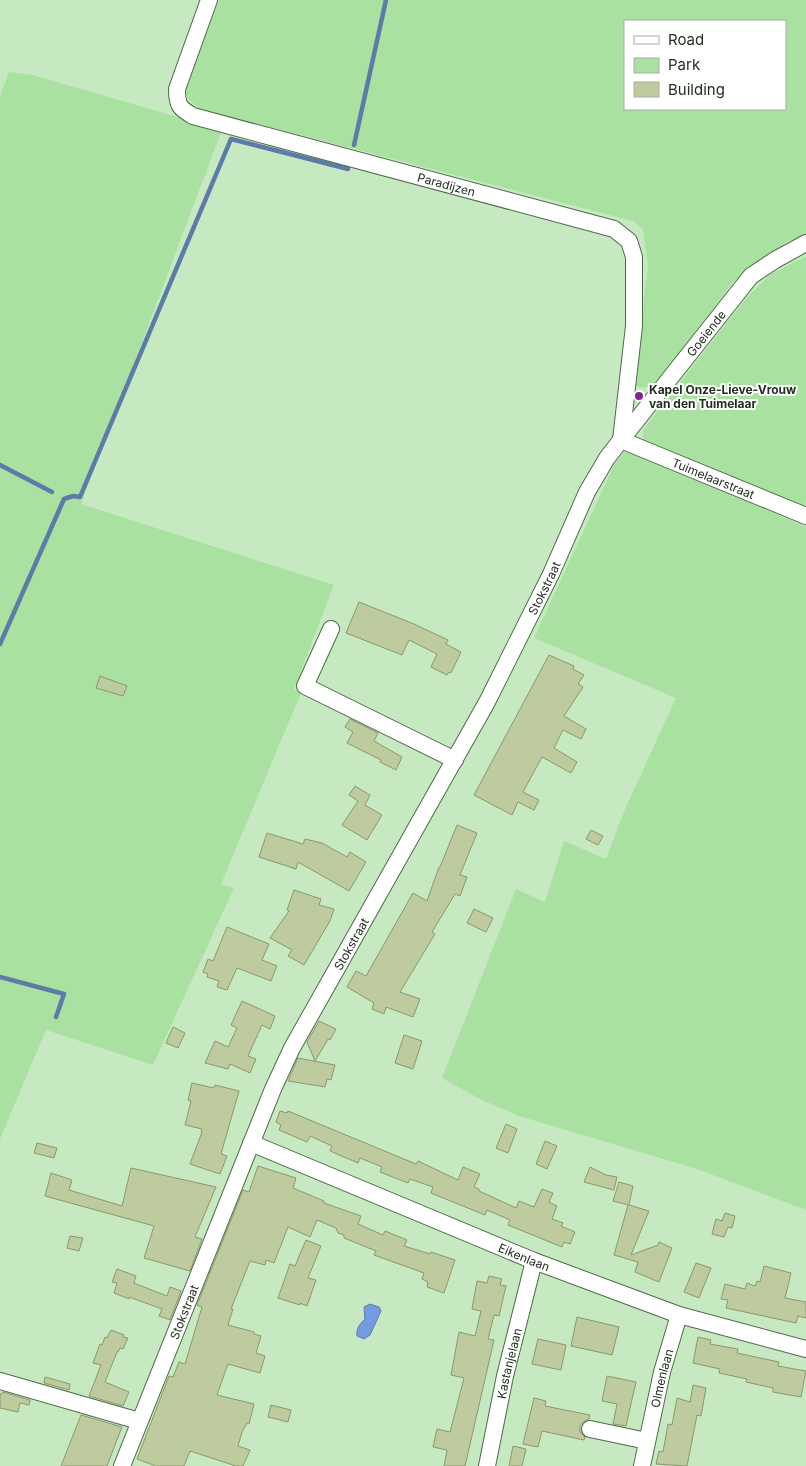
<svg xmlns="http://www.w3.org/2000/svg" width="806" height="1466" viewBox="0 0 806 1466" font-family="Inter,sans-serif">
  <rect width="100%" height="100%" fill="#c7e9c2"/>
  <!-- green -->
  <path fill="#a9e1a0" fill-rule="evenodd" d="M219 0H806V234L786 242 734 281 671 364 654 383 647 387 642 388 636 386 634 379 648 266 643 229 633 221 200 109 188 99 184 89ZM625 21H785V109H625Z
    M9 72 33 75 222 130 81 504 334 585 294 689 301 693 221 884 234 888 153 1065 46 1030 0 1139V97Z
    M806 256V500L805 506 658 448 643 440V430L747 297 771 274Z
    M633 452 806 527V1210L697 1169 519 1116 482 1100 442 1078 516 889 545 902 564 841 606 859 625 809 676 698 534 638 615 463 624 453Z"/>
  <!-- water -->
  <path fill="#759ce2" stroke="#5c7ba8" d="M370 1304 379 1307 381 1311 370 1335 364 1339 357 1336C356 1328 360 1324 365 1319L364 1307Z"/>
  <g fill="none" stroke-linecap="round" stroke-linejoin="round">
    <!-- stream -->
    <path stroke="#5c7ba8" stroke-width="4.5" d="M354 145 386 0
      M0 465 52 492
      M0 644 64 499 73 496 80 497 231 139 348 169
      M0 977 64 994 56 1017"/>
  </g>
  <!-- building -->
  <path fill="#becb9e" stroke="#8b986c" d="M359 602 414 624 448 640 446 644 461 652 451 673 449 672 447 675 431 667 437 654 409 640 402 655 346 633Z
    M549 655 574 666 573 669 584 675 578 684 583 687 564 716 586 729 581 739 563 730 554 748 577 762 571 773 542 757 523 792 539 800 534 810 518 802 512 815 474 795Z
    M100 676 127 686 123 696 96 688Z
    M350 719 378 733 374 741 402 757 396 770 380 762 381 760 347 743 353 732 345 727Z
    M355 786 370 795 365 805 382 815 367 840 342 825 358 801 349 795Z
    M457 825 477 833 460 875 467 877 460 896 455 894 432 932 435 934 400 992 420 999 413 1017 386 1007 384 1014 372 1009 374 1003 347 987 356 971 366 976 413 893 427 901 439 867H440Z
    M591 830 603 836 598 845 586 839Z
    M267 833 303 844 305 839 322 843 347 857 350 852 366 862 349 891 298 862 296 869 259 857Z
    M294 890 321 899 319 905 334 909 330 921 304 965 288 956 292 950 270 938 289 911 287 910Z
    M474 909 493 918 486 932 467 923Z
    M227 927 269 944 262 960 277 966 271 981 237 968 227 990 217 987 219 981 207 977 208 974 203 972 208 959 213 961Z
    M242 1001 275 1016 270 1029 262 1025 248 1056 256 1059 250 1073 230 1064 228 1069 205 1063 215 1041 228 1047 237 1028 231 1025Z
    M319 1021 336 1029 330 1040 328 1039 315 1061 307 1042Z
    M173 1027 185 1033 178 1048 166 1043Z
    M404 1035 422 1041 413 1069 395 1063Z
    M298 1058 335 1065 331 1080 327 1079 325 1087 288 1081Z
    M192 1083 214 1088 215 1085 239 1091 221 1154 227 1156 220 1174 190 1164 202 1132H201L202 1129 185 1125 191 1101 188 1100Z
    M280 1111 287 1113 288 1111 416 1164 418 1161 458 1180 463 1167 480 1174 474 1187 479 1189V1191L516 1208 519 1201 534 1207 542 1189 553 1193 549 1202 557 1206 552 1219 563 1223 561 1226 575 1232 570 1244 564 1242 562 1247 508 1225 510 1220 487 1210 485 1215 431 1193 433 1187 410 1179 408 1183 380 1172 382 1167 360 1158 358 1163 330 1151 332 1146 310 1136 307 1142 279 1130 281 1125 276 1122Z
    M506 1124 517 1129 508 1153 496 1148Z
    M545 1141 557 1146 547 1169 536 1164Z
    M37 1143 57 1148 54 1158 34 1153Z
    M258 1166 296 1178 293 1188 324 1201V1203L361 1216 358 1224 383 1235 385 1231 407 1240 404 1246 430 1254 431 1252 455 1260 444 1293 427 1287 428 1282 422 1279 424 1273 374 1255 376 1251 344 1238V1235L338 1233 336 1228 317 1220 310 1237 288 1227 274 1263 266 1260 265 1265 250 1261 231 1309H233L228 1325 254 1332V1334L261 1336 256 1353 265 1356 260 1373 228 1364 217 1395 254 1404 249 1424 247 1423 242 1432 238 1446 250 1450 243 1466H236L190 1451 184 1466H156L137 1459 169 1376 173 1377 179 1362 185 1364 202 1307 197 1305 243 1190 249 1192Z
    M590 1167 606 1175 617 1177 614 1190 584 1182Z
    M131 1168 216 1187 195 1237 202 1239 190 1271 144 1258 154 1226 45 1196 51 1173 72 1180 69 1190 122 1206Z
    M619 1182 633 1186 629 1205 649 1211 631 1255 658 1245 659 1242 672 1248 659 1282 635 1272 638 1262 614 1255 628 1205 613 1201Z
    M725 1213 735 1216 732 1228 728 1227 724 1237 712 1234 716 1219 722 1221Z
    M70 1236 83 1238 79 1251 67 1248Z
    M306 1240 321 1246 308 1278 316 1280 307 1306 300 1303V1305L278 1298 290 1264 295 1266Z
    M696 1263 711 1268 699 1298 684 1292Z
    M764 1266 791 1273 785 1298 806 1302V1318L798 1316 796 1323 726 1308 728 1300 721 1299 725 1284 745 1289 747 1283 755 1286 757 1281 760 1282Z
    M117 1269 136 1276 134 1283 167 1296 170 1287 181 1291 170 1320 159 1316 162 1309 129 1297V1299L114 1293 117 1283 112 1282Z
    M489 1276 502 1279 500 1285 506 1286 499 1316 494 1315 488 1339 494 1340 465 1466H444L447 1450 433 1447 437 1429 450 1432 464 1378 451 1375 459 1332 475 1336 481 1311 472 1309 477 1281 487 1283Z
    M577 1317 619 1327 612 1355 571 1346Z
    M111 1330 124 1335 123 1337 128 1338 123 1349 120 1348 118 1352H117L105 1382 129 1392 123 1406 89 1396 101 1365 93 1363 100 1344 102 1345 105 1337 107 1338Z
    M698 1337 711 1340 710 1344 738 1349 737 1353 779 1362 778 1366 806 1371 801 1397 773 1392V1388L746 1382 747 1379 719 1373 720 1369 693 1363Z
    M538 1339 566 1345 561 1370 532 1364Z
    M607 1376 636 1382 626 1426 613 1424 617 1404 602 1401Z
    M45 1377 70 1384 69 1390 44 1383Z
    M693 1385 706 1388 701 1416 697 1415 687 1466 656 1464 659 1451 663 1452 668 1424 672 1425 677 1398 690 1402Z
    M3 1392 30 1400 29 1405 20 1403 18 1412 0 1408V1394H2Z
    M534 1398 546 1401 545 1406 590 1415 589 1419 583 1422 580 1426V1432L585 1437 584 1440 542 1431 538 1447 523 1444Z
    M271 1405 291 1410 288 1422 268 1417Z
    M81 1415 122 1427 107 1466H61Z
    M513 1446 526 1449 522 1466H509Z"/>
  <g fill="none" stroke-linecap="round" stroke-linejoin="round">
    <defs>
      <g id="minor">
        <path id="s1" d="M209 0 177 89C177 105 179 108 193 116L614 229 629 241 634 257V326L621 440"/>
        <path id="s2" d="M621 440 806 516"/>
        <path d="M331 629 305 686 455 760"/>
        <path id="s3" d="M251 1143 534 1261 679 1315 806 1349"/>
        <path d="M0 1381 139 1421"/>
        <path d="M590 1429 647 1441"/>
        <path id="s4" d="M122 1466 273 1089 292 1048 487 702 551 574 587 492 607 458 621 440 751 276 775 260 806 243"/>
        <path id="s5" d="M487 1466 505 1376 534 1261"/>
        <path id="s6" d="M642 1466 662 1372 679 1315"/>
      </g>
    </defs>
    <!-- minor casing -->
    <use href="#minor" stroke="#4d6a48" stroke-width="18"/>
    <!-- minor -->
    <use href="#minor" stroke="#fff" stroke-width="16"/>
  </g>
  <!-- markers -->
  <circle fill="#802390" stroke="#fff" stroke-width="2" cx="639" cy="396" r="5"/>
  <g text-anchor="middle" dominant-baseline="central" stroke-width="4" stroke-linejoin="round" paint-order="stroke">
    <!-- street labels -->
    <g font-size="12" fill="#222f20" stroke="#fff">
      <text stroke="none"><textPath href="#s1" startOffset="391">Paradijzen</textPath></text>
      <text stroke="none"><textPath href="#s4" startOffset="1280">Goeiende</textPath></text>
      <text stroke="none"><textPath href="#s2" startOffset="100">Tuimelaarstraat</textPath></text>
      <text stroke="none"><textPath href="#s4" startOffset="976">Stokstraat</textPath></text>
      <text stroke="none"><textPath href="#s4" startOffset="571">Stokstraat</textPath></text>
      <text stroke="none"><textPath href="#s3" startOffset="296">Eikenlaan</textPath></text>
      <text stroke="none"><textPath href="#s4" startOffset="166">Stokstraat</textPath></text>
      <text stroke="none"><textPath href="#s5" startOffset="105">Kastanjelaan</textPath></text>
      <text stroke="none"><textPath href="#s6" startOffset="90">Olmenlaan</textPath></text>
    </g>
    <!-- poi labels -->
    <g font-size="12" font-weight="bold" fill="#222f20" stroke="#fff" text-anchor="start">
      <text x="649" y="389">Kapel Onze-Lieve-Vrouw<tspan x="649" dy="14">van den Tuimelaar</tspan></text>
    </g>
  </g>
  <!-- legend -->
  <rect x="624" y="20" width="162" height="90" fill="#ffffff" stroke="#a7aca6"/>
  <rect x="634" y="36" width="25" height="8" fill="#ffffff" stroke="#a7aca6"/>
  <text x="668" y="45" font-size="15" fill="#222f20">Road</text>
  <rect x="634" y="58" width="25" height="15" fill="#a9e1a0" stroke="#a7aca6"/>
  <text x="668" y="70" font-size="15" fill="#222f20">Park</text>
  <rect x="634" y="82" width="25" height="15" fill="#becb9e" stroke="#a7aca6"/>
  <text x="668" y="95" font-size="15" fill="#222f20">Building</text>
</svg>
